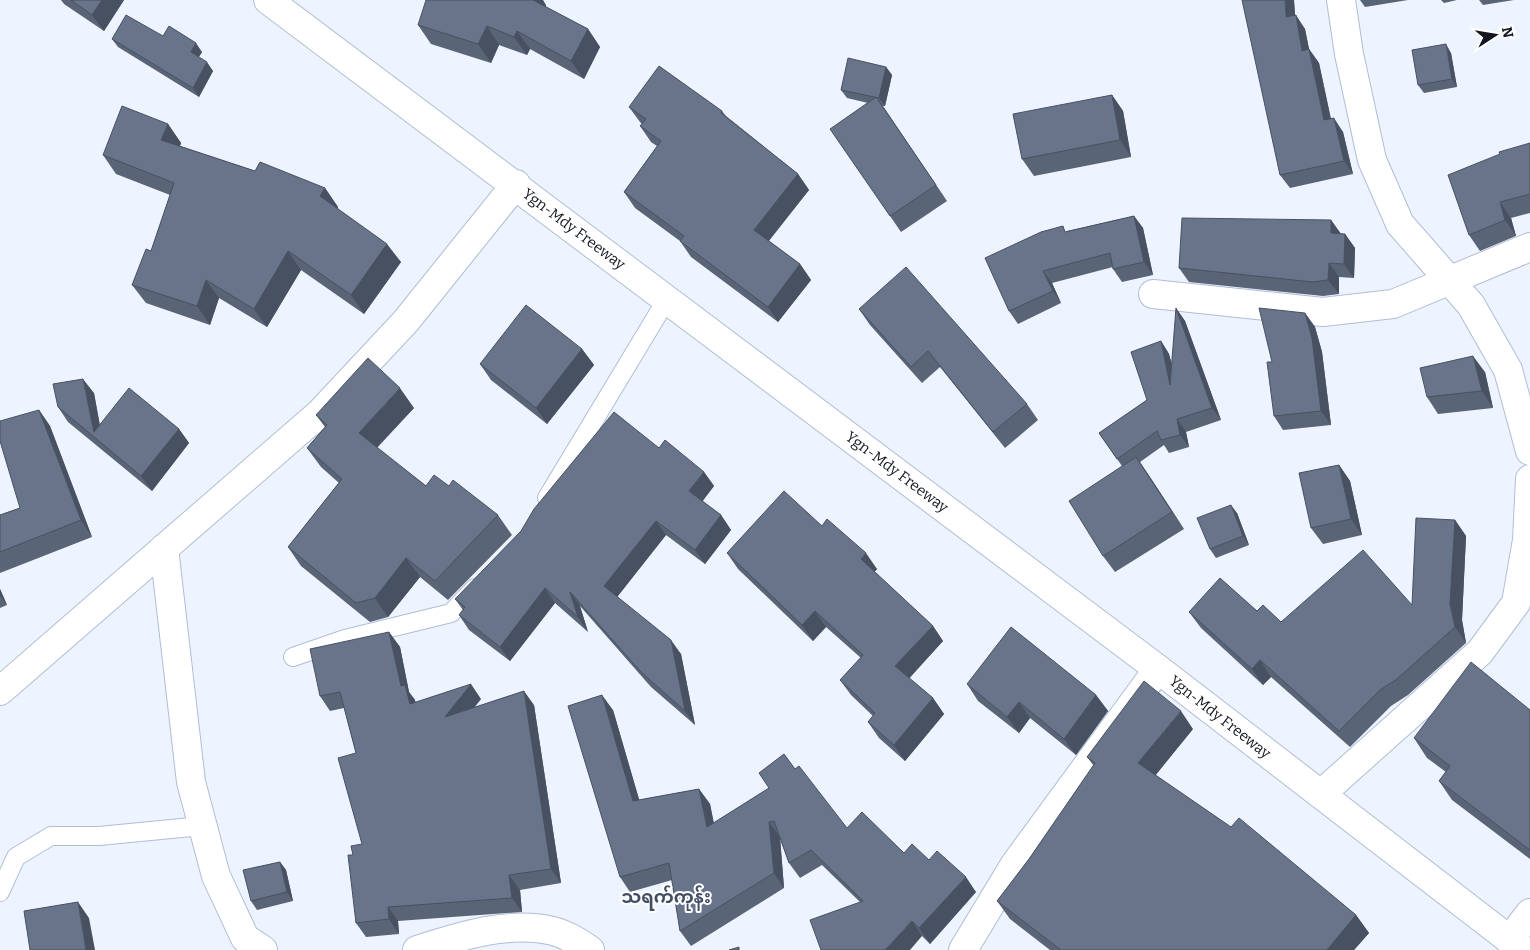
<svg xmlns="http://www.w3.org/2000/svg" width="1530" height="950" viewBox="0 0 1530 950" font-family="Bitter,'Noto Sans Myanmar',serif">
  <rect width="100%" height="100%" fill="#eef4ff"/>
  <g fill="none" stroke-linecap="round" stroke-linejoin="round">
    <defs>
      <path id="lane" d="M547 498 667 299
        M293 657 345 639 451 613 475 588
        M0 892 16 857 51 836H99L202 826"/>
      <path id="street" d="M1341 0 1349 54 1372 160 1400 224 1471 305 1508 370 1530 451
        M1153 294 1323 312 1393 304 1530 247
        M164 548 191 782 216 876 245 938 263 950
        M0 691 320 413 406 321 516 184
        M1321 794 1480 652 1516 603 1527 540 1530 479
        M1509 940 1530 913
        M417 950C458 937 509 920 553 931 566 934 578 942 590 950
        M963 950 1015 864 1158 669"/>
      <path id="primary" d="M268 0 1158 669 1523 950"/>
    </defs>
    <!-- lane casing -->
    <use href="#lane" stroke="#afbdd6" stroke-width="20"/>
    <!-- street casing -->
    <use href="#street" stroke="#afbdd6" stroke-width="30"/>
    <!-- primary casing -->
    <use href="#primary" stroke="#afbdd6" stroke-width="30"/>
    <!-- lane -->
    <use href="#lane" stroke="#fff" stroke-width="18"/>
    <!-- street -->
    <use href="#street" stroke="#fff" stroke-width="28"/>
    <!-- primary -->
    <use href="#primary" stroke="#fff" stroke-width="28"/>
  </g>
  <!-- wall -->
  <path fill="#596477" d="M61 0H124L104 31 64 4Z
    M1294 0 1295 16 1305 29 1309 49 1319 63 1331 119 1343 132 1353 174 1290 188 1280 175Z
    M1360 0H1408L1365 7Z
    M1441 0H1457L1444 3Z
    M1479 0H1514L1483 5Z
    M546 5 545 7 588 29 600 47 584 79 530 49 527 55 499 45 491 63 431 44 418 25Z
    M163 36 202 52 199 57 213 71 199 97 118 47 112 39Z
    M1451 53 1457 87 1424 93 1418 85Z
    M886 67 892 75 885 106H883L947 201 901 232 890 216 868 103 847 98 841 90Z
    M1112 95 1123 111 1131 157 1034 176 1022 159Z
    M629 107 722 111 726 116 798 174 809 190 769 241 800 264 811 280 778 322 691 257 680 241 635 208 624 192 657 146 651 142 640 126 642 124 640 122Z
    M168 124 181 143 180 146 255 171 325 188 338 207 337 208 401 262 364 314 301 270 267 327 219 298 210 325 146 303 132 285 151 251 170 195 116 174 103 155Z
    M1530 143V213L1511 218 1516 236 1480 251 1469 235Z
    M1134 216 1143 228 1153 275 1122 282 1113 269V267L1052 283 1061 303 1018 324 1009 311 1067 231Z
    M1331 220 1341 234H1345L1355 248 1354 278 1339 277V294L1323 296 1189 282 1179 268Z
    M1176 308 1185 321 1221 420 1186 432 1189 447 1169 453 1164 445 1140 462 1184 529 1115 572 1103 556 1122 466 1099 433 1147 400 1161 341 1169 354 1172 364Z
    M859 309 1027 404 1038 420 1005 448 940 367 922 383 870 325Z
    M1305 313 1315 327 1322 352 1331 425 1283 430 1274 416 1272 362Z
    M582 349 594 365 547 424 491 380 480 364Z
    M1485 372 1493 408 1438 414 1427 397Z
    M94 393 100 425 179 429 189 443 152 491 68 422 58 407Z
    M414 408 377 448 426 486H449L498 515 512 535 448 600 420 577 388 617 370 622 301 566 288 547 339 483 321 467 307 448 325 427 316 415Z
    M39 410 50 426 92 537 0 573V515L20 508Z
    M659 448 704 472 714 486 702 501 721 515 731 530 705 564 666 535 617 597 681 654 695 725 651 687 580 606 588 632 555 603 510 661 469 630 459 615 463 610 455 599Z
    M1339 465 1350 481 1362 535 1323 544 1311 528Z
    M1237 513 1249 545 1216 558 1210 549Z
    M1455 520 1466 536 1462 620 1466 643 1408 695 1391 706 1350 747 1271 677 1263 685 1201 628 1189 612 1281 622 1412 605Z
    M822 526 877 569 874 572 933 626 943 641 909 678 933 698 944 714 905 761 879 738 868 722 873 716 851 695 840 680 861 658 826 627 813 641 738 569 727 553Z
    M0 589 7 605 0 608Z
    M389 632 400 647 409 692 415 700V702L481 699 474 707 534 705 561 883 520 890 522 912 398 921 399 934 366 937 356 923 353 855 362 844 356 753 344 708 330 711 320 696Z
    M967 684 1096 695 1108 711 1076 755 1030 718 1019 733 978 701Z
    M613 710 639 800 699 789 710 804 714 823 769 788 795 769 847 828 904 853 929 860 976 892 930 944 922 936 860 902 822 865 800 878 789 863 780 838 784 888 691 946 680 931 672 880 630 892 620 877Z
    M1530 710V859L1452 800 1439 781 1446 772 1427 758 1414 738Z
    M1193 729 1155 775 1356 915 1369 933 1354 950H1050L1010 919 997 901 1029 859 1094 766 1087 757Z
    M280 862 286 870 293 901 257 910 251 901Z"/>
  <!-- shaded-wall -->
  <path fill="#485161" d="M102 0H124L104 31 92 15Z
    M531 0H543L546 5 542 16Z
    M1285 0H1294L1296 31 1286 17Z
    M1296 15 1305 29 1312 64 1302 51Z
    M487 26 499 45 491 63 478 44Z
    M588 29 600 47 584 79 571 61Z
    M517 31 530 49 527 55 514 37Z
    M196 43 202 52 196 61 191 52Z
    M1446 44 1451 53 1457 87 1452 79Z
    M1309 49 1319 63 1334 134 1324 120Z
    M207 62 213 71 199 97 193 88Z
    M886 67 892 75 885 106 879 98Z
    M1112 95 1123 111 1131 157 1120 140Z
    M1334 118 1343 132 1353 174 1344 161Z
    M168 124 181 143 175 159 161 140Z
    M798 174 809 190 765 245 754 230Z
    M325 188 338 207 333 215 320 196Z
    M1500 202 1511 218 1516 236 1505 220Z
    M1134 216 1143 228 1153 275 1144 262Z
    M1331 220 1341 234 1331 233Z
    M1345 234 1355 248 1354 278 1344 264Z
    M387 244 401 262 364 314 351 295Z
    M288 251 301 270 267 327 254 309Z
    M1329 263 1339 277V294L1328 280Z
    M800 264 811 280 778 322 768 307Z
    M1043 271 1052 283 1061 303 1053 291Z
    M206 280 219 298 210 325 197 306Z
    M1176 308 1185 321 1221 420 1212 408Z
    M1305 313 1315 327 1322 352 1331 425 1321 411Z
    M1161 341 1169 354 1179 397 1170 385Z
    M582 349 594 365 547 424 536 408Z
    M1473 356 1485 372 1493 408 1482 391Z
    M83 379 94 393 103 445 94 432Z
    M400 388 414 408 372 452 359 433Z
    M39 410 50 426 92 537 81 520Z
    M1177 419 1186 432 1189 447 1180 435Z
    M179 429 189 443 152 491 141 476Z
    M1136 457 1148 474 1184 529 1172 512Z
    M1339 465 1350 481 1362 535 1351 519Z
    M704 472 714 486 699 506 689 491Z
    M1231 505 1237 513 1249 545 1243 536Z
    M721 515 731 530 705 564 695 550Z
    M1455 520 1466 536 1462 620 1466 643 1455 627 1450 604Z
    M656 521 666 535 614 601 604 586Z
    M866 553 877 569 872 575 861 559Z
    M406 558 420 577 388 617 375 598Z
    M545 588 555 603 510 661 500 647Z
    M0 589 7 605 0 596Z
    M570 592 580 606 588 632 578 617Z
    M815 611 826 627 813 641 802 625Z
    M933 626 943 641 906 682 895 666Z
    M389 632 400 647 409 692 415 700 420 719 410 704 401 686Z
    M671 640 681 654 695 725 685 711Z
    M1260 660 1271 677 1263 685 1252 669Z
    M471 684 481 699 456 731 445 717Z
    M524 691 534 705 561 883 551 869Z
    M602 695 613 710 644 816 633 801Z
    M1096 695 1108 711 1076 755 1064 739Z
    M933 698 944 714 905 761 894 745Z
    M1019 702 1030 718 1019 733 1007 717Z
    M1181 711 1193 729 1151 781 1138 763Z
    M699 789 710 804 717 842 707 827Z
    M769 822 780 837 784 888 774 873Z
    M280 862 286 870 293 901 287 892Z
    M509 875 520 890 522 912 512 898Z
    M966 877 976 892 930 944 919 928Z
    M78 902 89 918 95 950H86Z
    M388 907 398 921 399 934 389 919Z
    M1356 915 1369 933 1354 950H1327Z
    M912 921 922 936 910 950H885Z"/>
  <!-- building -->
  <path fill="#67748a" stroke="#485161" d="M71 0H102L92 15Z
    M426 0H533L588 29 571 61 517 31 514 37 487 26 478 44 418 25Z
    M1242 0H1285L1286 17 1296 15 1302 51 1309 49 1324 120 1334 118 1344 161 1280 175Z
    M126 15 163 36 169 26 196 43 191 52 207 62 193 88 112 39Z
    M1446 44 1452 79 1418 85 1412 50Z
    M848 58 886 67 879 98 841 90Z
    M659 66 722 111 721 113 798 174 754 230 800 264 768 307 680 241 684 236 624 192 661 141 640 126 646 119 629 107Z
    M1112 95 1120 140 1022 159 1013 114Z
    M876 97 936 185 890 216 830 129Z
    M122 106 168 124 161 140 255 171 260 162 325 188 320 196 387 244 351 295 288 251 254 309 206 280 197 306 132 285 146 249 151 251 174 183 103 155Z
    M1530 143V194L1500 202 1505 220 1469 235 1448 175 1500 154 1499 152Z
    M1134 216 1144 262 1113 269 1110 253 1043 271 1053 291 1009 311 985 258 1041 232 1063 226 1065 232Z
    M1182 218 1331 220V233L1345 234 1344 264 1329 263 1328 280 1313 282 1179 268Z
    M906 267 1027 404 993 432 928 351 911 367 859 309Z
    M526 305 582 349 536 408 480 364Z
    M1176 308 1212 408 1177 419 1180 435 1161 440 1157 431 1117 459 1099 433 1147 400 1131 352 1161 341 1170 385Z
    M1259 308 1305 313 1312 338 1321 411 1274 416 1267 362H1272Z
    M1473 356 1482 391 1427 397 1420 368Z
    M368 358 400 388 359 433 426 486 434 475 449 486 453 480 498 515 435 581 406 558 375 598 356 603 288 547 342 479 307 448 327 425 316 415Z
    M83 379 94 432 129 388 179 429 141 476 58 407 53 384Z
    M39 410 81 520 0 552V515L20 508 0 441V421Z
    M614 412 659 448 665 440 704 472 689 491 721 515 695 550 656 521 604 586 671 640 685 711 641 672 570 592 578 617 545 588 500 647 459 615 465 607 455 599 521 531 534 509Z
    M1136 457 1172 512 1103 556 1069 501Z
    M1339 465 1351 519 1311 528 1299 473Z
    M784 491 822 526 827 519 866 553 861 559 933 626 895 666 933 698 894 745 868 722 875 713 840 680 863 655 815 611 802 625 727 553Z
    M1231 505 1243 536 1210 549 1197 518Z
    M1416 518 1455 520 1450 604 1455 627 1397 679 1380 690 1339 731 1260 660 1252 669 1189 612 1220 578 1257 611 1263 605 1281 622 1363 550 1412 605Z
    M1011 627 1096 695 1064 739 1019 702 1007 717 967 684Z
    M389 632 401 686 405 685 410 704 471 684 445 717 524 691 551 869 509 875 512 898 388 907 389 919 356 923 348 855H353L351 846 362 844 338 758 356 753 340 692 320 696 310 649Z
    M1471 662 1530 710V850L1439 781 1450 766 1414 738Z
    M1144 681 1181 711 1138 763 1231 827 1239 818 1356 915 1327 950H1061L997 901 1029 859 1095 763 1087 757Z
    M602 695 633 801 699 789 707 827 769 788 759 773 784 754 795 769 799 766 847 828 862 812 904 853 912 844 929 860 937 851 966 877 919 928 912 921 885 950H821L810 920 863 901 811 850 789 863 774 821 769 822 774 873 680 931 669 863 620 877 568 706Z
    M280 862 287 892 251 901 243 870Z
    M78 902 86 950H30L24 911Z
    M739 947V950H729Z"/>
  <g text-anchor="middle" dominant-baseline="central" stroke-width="4" stroke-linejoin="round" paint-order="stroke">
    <!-- street labels -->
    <g font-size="15" fill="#11161f" stroke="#fff">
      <text transform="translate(574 229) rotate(37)">Ygn-Mdy Freeway</text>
      <text transform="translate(897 472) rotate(37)">Ygn-Mdy Freeway</text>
      <text transform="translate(1220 717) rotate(38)">Ygn-Mdy Freeway</text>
    </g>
    <!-- quarter labels -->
    <g font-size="18" font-weight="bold" fill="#424e63" stroke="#fff">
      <text x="666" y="897">သရက်ကုန်း</text>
    </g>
  </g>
  <!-- north arrow -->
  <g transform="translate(1495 35) rotate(78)" stroke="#ffffff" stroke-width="4" paint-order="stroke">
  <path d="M0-4L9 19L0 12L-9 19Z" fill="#11161f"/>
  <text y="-8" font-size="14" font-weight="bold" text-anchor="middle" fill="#11161f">N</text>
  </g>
</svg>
